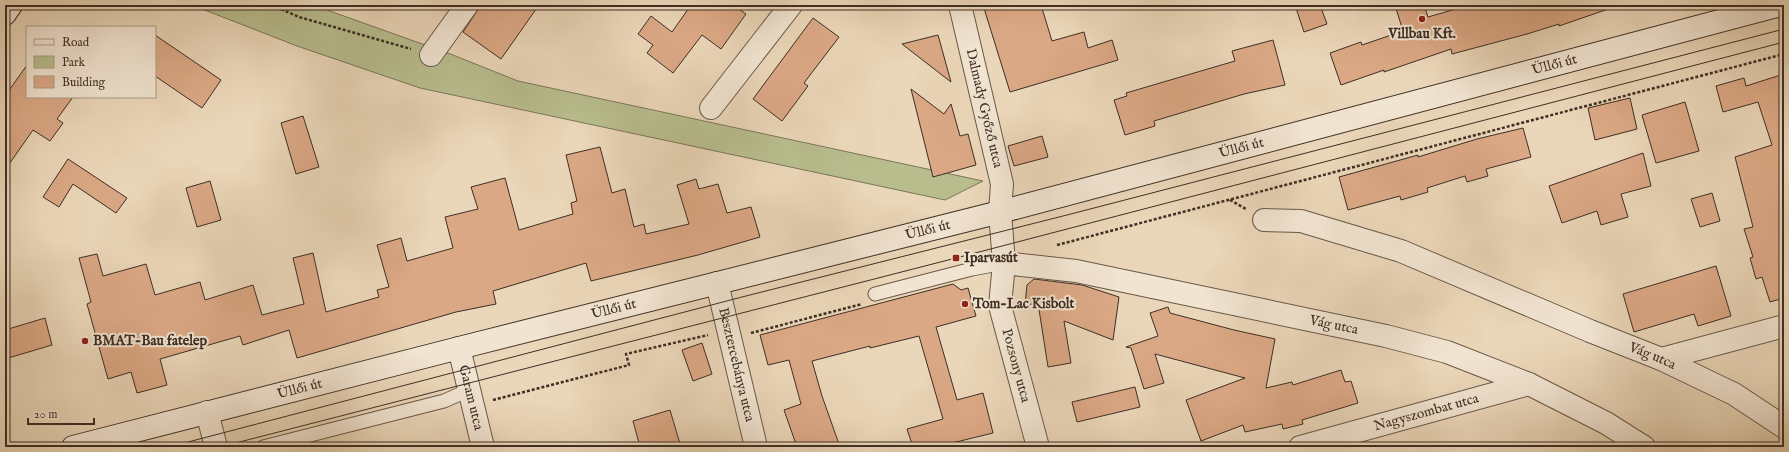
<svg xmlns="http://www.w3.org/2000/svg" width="1789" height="452" viewBox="0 0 1789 452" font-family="'IM FELL English',serif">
  <rect width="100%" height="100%" fill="#ead6b8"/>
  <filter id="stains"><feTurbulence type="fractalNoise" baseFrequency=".005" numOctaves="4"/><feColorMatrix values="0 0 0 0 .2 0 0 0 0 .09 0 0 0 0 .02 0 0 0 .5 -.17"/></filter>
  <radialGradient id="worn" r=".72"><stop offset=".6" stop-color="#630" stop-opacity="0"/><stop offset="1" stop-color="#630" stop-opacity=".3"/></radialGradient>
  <!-- green -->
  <path fill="#b8bd8e" stroke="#7b765a" d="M192 5H313L453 55 518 81 983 181 945 200 420 88 297 46Z"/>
  <!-- building -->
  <path fill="#dba885" stroke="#3e2e25" d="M481 5H539L501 59 463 32Z
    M691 5H733L746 14 721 49 702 35 673 73 647 53 653 45 638 34 651 16 672 32Z
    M983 5H1041L1052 41 1084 32 1088 48 1112 40 1118 60 1010 92Z
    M1295 5H1320L1327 24 1304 32Z
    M1395 5H1424L1428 17 1470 5H1611V8L1559 26V24L1527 34 1452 54 1451 49 1384 72V70L1341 85 1330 53 1361 42 1362 45 1403 31Z
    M813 18 839 37 804 83 808 86 782 121 753 99Z
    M155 35 221 80 202 108 155 76Z
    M938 35 951 82 902 44Z
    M1273 40 1285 85 1244 94 1154 121 1155 126 1125 135 1114 100 1127 96 1126 93 1235 61 1232 51Z
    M27 65V97H73L57 119 63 123 50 141 33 130 5 170V96Z
    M1784 74V298L1770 302 1762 277 1756 279 1750 258 1753 257 1744 229 1753 227 1735 157 1772 145 1758 102 1723 112 1716 86 1744 78 1746 86Z
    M911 89 944 114 951 104 960 136 968 134 976 165 933 177Z
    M1630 98 1637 129 1595 140 1588 108Z
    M1685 102 1699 151 1656 163 1642 115Z
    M303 116 319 167 296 174 281 123Z
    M1523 128 1531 157 1486 169 1488 176 1467 182 1465 176 1427 188 1428 192 1401 200 1400 196 1348 210 1339 177 1418 155V157L1477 139Z
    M1042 136 1048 157 1014 166 1008 146Z
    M600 147 612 193 625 189 634 227 644 224 646 234 689 224 677 185 696 179 699 189 718 184 727 213 751 207 760 237 698 255 591 281 586 263 493 291 496 304 456 312 297 358 289 330 243 345 240 336 160 359 167 385 137 393 131 372 108 379 87 304 91 302 79 258 97 254 103 276 146 264 155 295 200 282 205 300 253 285 262 315 304 304 293 258 313 253 326 312 379 297 377 290 389 287 377 245 401 238 407 261 453 248 445 217 478 209 471 187 505 178 519 230 573 214 571 203 577 201 566 155Z
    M1643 153 1651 186 1621 194 1628 217 1601 225 1597 211 1562 223 1549 186Z
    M68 159 127 198 116 213 73 184 59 207 43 197Z
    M210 181 221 220 197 227 186 188Z
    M1712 193 1720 221 1700 227 1691 199Z
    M1716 266 1731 316 1698 326 1694 314 1634 332 1623 294Z
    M1034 279 1082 285 1119 297 1113 340 1064 321 1071 363 1048 367 1038 303 1025 305 1027 285Z
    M953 284 961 290 968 288 976 316 936 327 957 400 983 393 993 433 948 444 949 447H913L907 429 943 419 919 336 870 348V346L812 361 822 396 840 447H797L784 410 801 404 789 360 768 365 760 335Z
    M1168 307 1170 313 1234 330 1275 339 1266 388 1292 382 1293 385 1341 370 1345 382 1351 381 1358 403 1302 420 1303 424 1283 429 1282 424 1245 432 1243 425 1201 441 1186 400 1245 378 1155 354 1164 383 1144 389 1131 348 1126 347 1158 336 1150 313Z
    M45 318 52 345 5 359V330Z
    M702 343 712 374 693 381 682 350Z
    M1135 387 1140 407 1077 422 1072 402Z
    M670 410 681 447H657L655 443 640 447 633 421Z"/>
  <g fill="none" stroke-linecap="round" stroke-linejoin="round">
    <defs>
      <path id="lane" d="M875 294 972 269 1004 263
        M263 447 444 401 469 390"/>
      <g id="street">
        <path id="s1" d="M960 5 1002 184 1000 212 1004 263 1000 306 1038 447"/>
        <path d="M431 55 467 5"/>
        <path d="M711 108 791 5"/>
        <path id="s2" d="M1264 220 1301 221 1401 251 1590 331 1661 359 1734 394 1784 427"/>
        <path id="s3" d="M1004 263 1076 271 1386 336 1447 352 1529 384 1606 423 1644 447"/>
        <path id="s4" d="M717 283 756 447"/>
        <path id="s5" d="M459 348 483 447"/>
        <path d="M1661 359 1784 326"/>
        <path d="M207 412 216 447"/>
        <path id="s6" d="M1300 447 1529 384"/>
      </g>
      <g id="secondary">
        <path d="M5 14 11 5"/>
        <path id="s7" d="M73 447 459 348 1000 212 1780 5"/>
      </g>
    </defs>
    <!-- lane casing -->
    <use href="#lane" stroke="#69584a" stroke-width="15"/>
    <!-- street casing -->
    <use href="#street" stroke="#69584a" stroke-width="24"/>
    <!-- secondary casing -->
    <use href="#secondary" stroke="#3e2e25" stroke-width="24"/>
    <!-- path -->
    <path stroke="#3e2e25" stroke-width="2.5" stroke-dasharray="3 2" stroke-linecap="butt" d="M272 5 299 17 411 49
      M1230 200 1246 209
      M1057 245 1784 54
      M751 333 862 304
      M493 400 629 365 626 354 708 335"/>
    <!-- lane -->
    <use href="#lane" stroke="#f1e4d1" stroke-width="13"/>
    <!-- street -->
    <use href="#street" stroke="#f1e4d1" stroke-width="22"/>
    <!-- secondary -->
    <use href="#secondary" stroke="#f1e4d1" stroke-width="22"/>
    <!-- tram -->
    <path stroke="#3e2e25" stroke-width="1" d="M169 447 742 297 1067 215 1784 29
      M220 447 956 258 1784 42"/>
  </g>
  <!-- markers -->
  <g fill="#8f2418" stroke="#f1e4d1" stroke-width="1.5">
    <circle cx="1422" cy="19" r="4"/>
    <rect x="952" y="254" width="8" height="8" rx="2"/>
    <circle cx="965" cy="304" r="4"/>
    <circle cx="85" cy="341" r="4"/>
  </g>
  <g text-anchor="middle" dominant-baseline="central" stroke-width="4" stroke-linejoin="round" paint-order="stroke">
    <!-- poi labels -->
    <g font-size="14" font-weight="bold" fill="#3e2e25" stroke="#f1e4d1" text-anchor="start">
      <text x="1422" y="34" text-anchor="middle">Villbau Kft.</text>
      <text x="964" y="258">Iparvasút</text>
      <text x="973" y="304">Tom-Lac Kisbolt</text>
      <text x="93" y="341">BMAT-Bau fatelep</text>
    </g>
    <!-- street labels -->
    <g font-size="14" fill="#3e2e25" stroke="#f1e4d1">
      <text stroke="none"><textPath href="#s7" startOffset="1530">Üllői út</textPath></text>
      <text stroke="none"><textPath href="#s1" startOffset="106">Dalmady Győző utca</textPath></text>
      <text stroke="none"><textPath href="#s7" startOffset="1206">Üllői út</textPath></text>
      <text stroke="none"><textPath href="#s7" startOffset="882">Üllői út</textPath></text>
      <text stroke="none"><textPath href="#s7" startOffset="558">Üllői út</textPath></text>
      <text stroke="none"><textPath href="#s3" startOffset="336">Vág utca</textPath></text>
      <text stroke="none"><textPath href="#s2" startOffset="414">Vág utca</textPath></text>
      <text stroke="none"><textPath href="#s4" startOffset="84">Besztercebánya utca</textPath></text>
      <text stroke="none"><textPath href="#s1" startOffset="368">Pozsony utca</textPath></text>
      <text stroke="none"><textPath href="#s7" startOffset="234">Üllői út</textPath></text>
      <text stroke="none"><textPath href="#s5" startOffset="51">Garam utca</textPath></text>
      <text stroke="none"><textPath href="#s6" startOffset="131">Nagyszombat utca</textPath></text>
    </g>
  </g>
  <!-- margin -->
  <rect width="1789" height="452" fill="none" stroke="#ead6b8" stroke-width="20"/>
  <rect x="6" y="6" width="1777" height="440" fill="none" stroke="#3e2e25" stroke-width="2"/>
  <rect x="10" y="10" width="1769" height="432" fill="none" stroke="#3e2e25"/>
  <!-- legend -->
  <rect x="26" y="26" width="130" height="72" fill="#f1e4d1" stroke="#a99b8c"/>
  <rect x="34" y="39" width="20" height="6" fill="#f1e4d1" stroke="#a99b8c"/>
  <text x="62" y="46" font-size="12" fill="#3e2e25">Road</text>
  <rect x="34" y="56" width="20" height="12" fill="#b8bd8e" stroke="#a99b8c"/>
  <text x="62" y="66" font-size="12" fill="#3e2e25">Park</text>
  <rect x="34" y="76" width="20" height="12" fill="#dba885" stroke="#a99b8c"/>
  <text x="62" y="86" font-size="12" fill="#3e2e25">Building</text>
  <!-- scale -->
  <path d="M28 418v6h66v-6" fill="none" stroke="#3e2e25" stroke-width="2"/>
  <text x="34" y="418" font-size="12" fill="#3e2e25" stroke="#f1e4d1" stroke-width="3" paint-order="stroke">20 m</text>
  <rect width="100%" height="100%" filter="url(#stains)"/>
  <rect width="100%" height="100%" fill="url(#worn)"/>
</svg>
